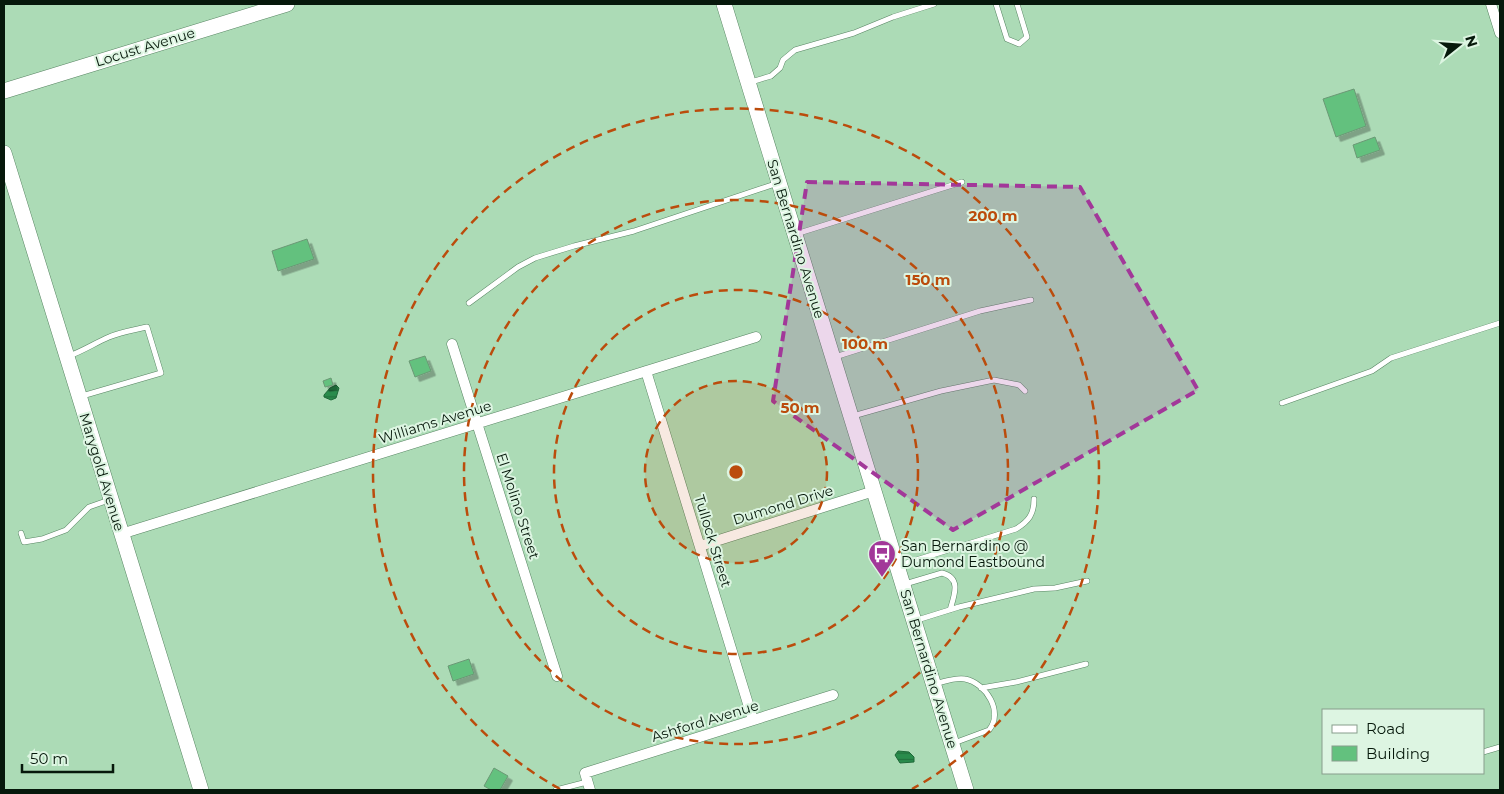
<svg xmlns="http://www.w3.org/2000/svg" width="1504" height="794" viewBox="0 0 1504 794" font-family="Montserrat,sans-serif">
  <defs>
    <pattern id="water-rules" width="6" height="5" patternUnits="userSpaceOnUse" patternTransform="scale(1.25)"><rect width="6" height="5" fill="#298c4c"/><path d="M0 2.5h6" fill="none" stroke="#21713d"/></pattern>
    <filter id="shadow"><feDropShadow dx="4.5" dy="4.5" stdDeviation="0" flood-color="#0004"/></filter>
  </defs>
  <rect width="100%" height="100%" fill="#acdbb6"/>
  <!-- water -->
  <path fill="url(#water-rules)" stroke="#1e6938" d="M336 385 339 388 336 398 331 400 324 397V395L330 388Z
    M898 751 909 752 914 757V762L900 763 895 755Z"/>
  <!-- building -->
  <path fill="#63c17e" stroke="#6b9875" filter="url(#shadow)" d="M1354 89 1366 126 1336 137 1323 99Z
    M1375 137 1380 150 1357 158 1353 145Z
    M307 239 314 259 278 271 272 251Z
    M425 356 431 371 415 377 409 361Z
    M331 378 333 385 325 387 323 381Z
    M469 659 474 674 453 681 448 666Z
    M494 768 508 776 500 790H491L484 786Z"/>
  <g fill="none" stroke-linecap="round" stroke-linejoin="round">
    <defs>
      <path id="lane" d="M996 4 1007 39 1019 44 1027 37 1017 4
        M751 82 771 76 780 68 783 60 795 50 854 33 893 17 934 4
        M796 234 962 182
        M469 303 518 267 535 258 574 246 634 231 778 183
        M69 356C83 351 95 343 109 337 121 332 134 330 147 327L161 373 82 396
        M835 357 980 311 1031 300
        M1282 403 1372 371 1391 358 1500 323
        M853 416 941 391 994 380 1019 385 1025 391
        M21 533 24 542 42 539 66 530 89 507 109 500
        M900 565 1016 529C1029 521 1034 514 1034 499
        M905 584 942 573C962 578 954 596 950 610
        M914 621 959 607 1034 589 1055 588 1087 581
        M934 684C943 682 956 677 965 679 986 683 1004 712 989 730L954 743
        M981 688 1016 682 1086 664
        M1483 752 1500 747
        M556 790 587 782"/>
      <path id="street" d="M1491 4 1500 33
        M452 344 557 676
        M646 371 753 720
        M121 534 756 337
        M700 546 874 491
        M590 790 585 773 833 695"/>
      <path id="secondary" d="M724 4 966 790
        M4 91 287 4
        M4 153 201 790"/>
    </defs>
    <!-- lane casing -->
    <use href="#lane" stroke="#578462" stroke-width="6"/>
    <!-- street casing -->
    <use href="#street" stroke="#578462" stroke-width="11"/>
    <!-- secondary casing -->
    <use href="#secondary" stroke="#578462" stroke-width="16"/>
    <!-- lane -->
    <use href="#lane" stroke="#fff" stroke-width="5"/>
    <!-- street -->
    <use href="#street" stroke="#fff" stroke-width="10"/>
    <!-- secondary -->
    <use href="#secondary" stroke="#fff" stroke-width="15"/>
  </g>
  <!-- marked area -->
  <path fill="#a23899" fill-opacity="0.2" stroke="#a23899" stroke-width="4" stroke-dasharray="10 6" stroke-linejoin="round" d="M807 182 1080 187 1198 390 953 530 773 401Z"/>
  <!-- distance rings -->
  <circle cx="736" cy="472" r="91" fill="#bb4c0c" fill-opacity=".12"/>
  <g fill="none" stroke="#bb4c0c" stroke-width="2.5" stroke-dasharray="9 6">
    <circle cx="736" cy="472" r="91"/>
    <circle cx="736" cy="472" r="182"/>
    <circle cx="736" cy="472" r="272"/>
    <path d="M560 789A363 363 0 1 1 912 789"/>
  </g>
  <!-- icons -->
  <defs>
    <symbol id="bus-pin" viewBox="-11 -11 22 30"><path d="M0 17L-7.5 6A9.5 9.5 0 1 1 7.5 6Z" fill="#a23899" stroke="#ddf5e2"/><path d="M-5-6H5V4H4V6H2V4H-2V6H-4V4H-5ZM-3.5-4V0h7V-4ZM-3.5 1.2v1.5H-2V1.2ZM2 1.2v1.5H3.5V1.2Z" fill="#fff"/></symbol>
  </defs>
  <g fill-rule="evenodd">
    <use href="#bus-pin" x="866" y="538" width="32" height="43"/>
  </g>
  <g text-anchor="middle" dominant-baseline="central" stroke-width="4" stroke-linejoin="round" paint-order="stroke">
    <!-- street labels -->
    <g font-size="14" fill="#06180b" stroke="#ddf5e2">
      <text transform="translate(145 47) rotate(-17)">Locust Avenue</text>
      <text transform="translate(796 239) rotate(73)">San Bernardino Avenue</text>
      <text transform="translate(435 422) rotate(-17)">Williams Avenue</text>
      <text transform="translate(102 472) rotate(73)">Marygold Avenue</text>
      <text transform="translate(783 505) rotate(-17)">Dumond Drive</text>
      <text transform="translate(518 506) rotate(72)">El Molino Street</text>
      <text transform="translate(713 541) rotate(73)">Tullock Street</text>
      <text transform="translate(929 669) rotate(73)">San Bernardino Avenue</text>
      <text transform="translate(705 721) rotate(-17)">Ashford Avenue</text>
    </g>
    <!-- poi labels -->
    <g font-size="14" fill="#06180b" stroke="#ddf5e2" text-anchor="start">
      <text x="901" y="546">San Bernardino @<tspan x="901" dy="16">Dumond Eastbound</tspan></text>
    </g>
  </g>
  <circle cx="736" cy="472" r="8" fill="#bb4c0c" stroke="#ddf5e2" stroke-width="2.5"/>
  <g font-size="15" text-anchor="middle" font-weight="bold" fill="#bb4c0c" stroke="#ddf5e2" stroke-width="4" stroke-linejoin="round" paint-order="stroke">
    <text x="993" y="221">200 m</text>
    <text x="928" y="285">150 m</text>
    <text x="865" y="349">100 m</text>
    <text x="800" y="413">50 m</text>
  </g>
  <!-- border -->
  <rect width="1504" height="794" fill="none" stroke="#06180b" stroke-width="10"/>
  <!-- legend -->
  <rect x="1322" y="709" width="162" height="65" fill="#ddf5e2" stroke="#879d8c"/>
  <rect x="1332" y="725" width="25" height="8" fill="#ffffff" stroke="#879d8c"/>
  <text x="1366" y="734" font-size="15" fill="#06180b">Road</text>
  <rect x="1332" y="746" width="25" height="15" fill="#63c17e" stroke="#879d8c"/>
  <text x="1366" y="759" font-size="15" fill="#06180b">Building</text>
  <!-- north arrow -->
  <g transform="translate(1459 45) rotate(73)" stroke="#ddf5e2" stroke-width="4" paint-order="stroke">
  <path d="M0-4L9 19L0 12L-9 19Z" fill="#06180b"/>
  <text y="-8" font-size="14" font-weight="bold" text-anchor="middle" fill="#06180b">N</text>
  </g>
  <!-- scale -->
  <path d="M22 764v8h91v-8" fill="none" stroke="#06180b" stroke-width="2.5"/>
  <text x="30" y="764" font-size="15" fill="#06180b" stroke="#ddf5e2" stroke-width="4" paint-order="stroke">50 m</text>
</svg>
